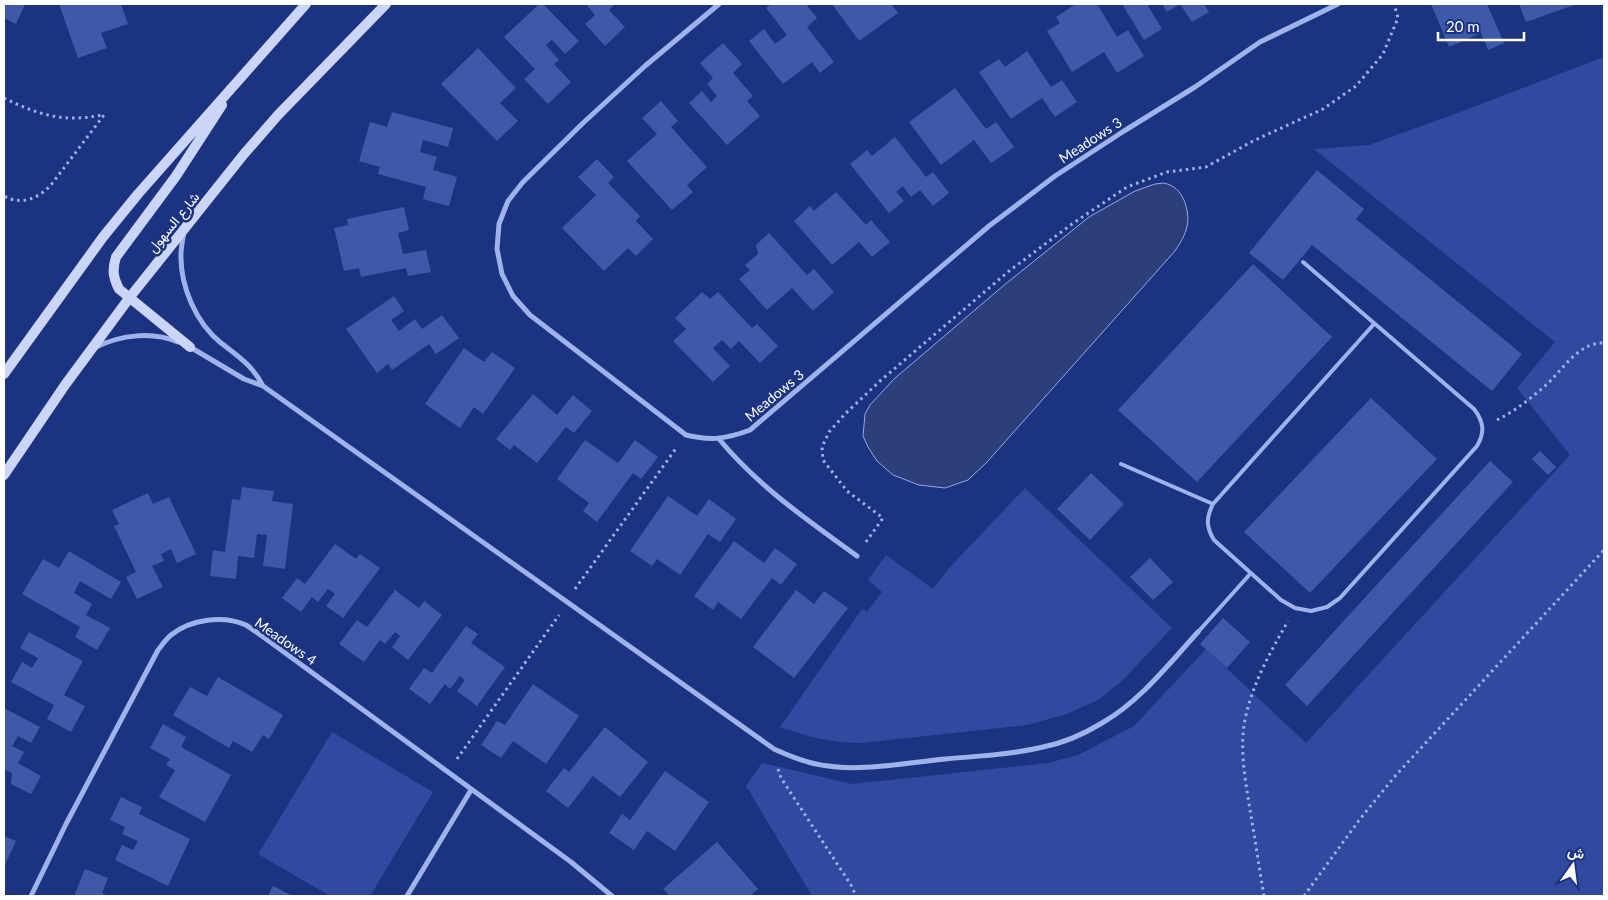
<svg xmlns="http://www.w3.org/2000/svg" width="1608" height="900" viewBox="0 0 1608 900" font-family="Lato,Vazirmatn,sans-serif">
  <rect width="100%" height="100%" fill="#1b3380"/>
  <!-- green -->
  <path fill="#2f4a9f" d="M1604 57V896H812L746 786 762 763 852 784 1048 763 1078 755 1134 726 1206 649 1306 743 1570 455 1517 388 1555 342 1314 149 1369 145 1460 112Z
    M1025 488 1172 628 1123 680 1098 700 1067 714 1027 725 862 743C832 743 808 737 780 727L862 609 867 612 882 592 868 580 886 555 933 589 950 567Z
    M332 732 433 792 370 896H330L258 854Z"/>
  <!-- water -->
  <path fill="#2d3f79" stroke="#92a9ec" d="M1164 183C1175 186 1179 190 1184 200 1192 221 1187 233 1175 251L987 462 968 480 945 488 919 485 893 475 877 461 868 447 863 436 865 414 870 405 894 379 1003 286 1089 217 1135 191 1155 184Z"/>
  <!-- building -->
  <path fill="#3f58a8" d="M4 4H25L16 24 4 18Z
    M59 4H121L128 24 101 33 107 48 78 58Z
    M539 4H543L579 41 565 54 552 40 546 45 559 60 554 64 571 82 548 104 524 79 535 69 504 37Z
    M586 4H615L609 10 625 27 605 46 585 24 595 15Z
    M771 4H806L817 18 807 27 834 62 820 73 812 62 783 84 749 41 764 29 775 44 787 35 766 8Z
    M832 4H891L898 13 859 41Z
    M1073 4H1097L1117 37 1128 30 1144 56 1117 73 1104 52 1072 72 1047 31 1060 23 1056 17 1074 5Z
    M1122 4H1151L1148 6 1162 29 1144 40Z
    M1162 4H1204L1209 12 1192 22 1180 4 1167 12Z
    M1431 4H1447V5L1451 4H1487L1504 43 1488 50 1481 33 1449 47Z
    M1519 4H1577L1526 22Z
    M723 43 742 64 733 73 753 96 747 101 760 116 727 145 689 103 702 91 711 102 717 96 707 84 713 78 700 63Z
    M478 48 516 88 500 103 518 121 497 141 441 84Z
    M1027 51 1051 87 1062 80 1077 102 1055 117 1042 98 1011 119 979 72 999 59 1005 67Z
    M955 88 986 129 996 122 1014 147 991 163 974 140 941 165 909 122Z
    M661 101 678 121 671 127 707 167 687 185 693 192 672 210 627 161 657 134 642 118Z
    M392 112 453 128 448 147 423 140 420 152 437 157 433 170 457 177 449 206 423 199 426 187 378 174 380 167 359 161 370 122 387 127Z
    M895 137 926 177 933 172 949 193 933 206 920 190 911 197 903 186 896 192 904 201 889 213 850 164 867 150 872 156Z
    M597 159 614 177 608 183 640 216 636 221 653 239 636 256 628 248 604 271 562 228 596 195 578 177Z
    M1317 170 1364 209 1356 219 1522 354 1492 391 1312 245 1283 280 1249 253Z
    M836 192 866 225 871 220 890 242 872 257 859 242 832 265 794 221 810 206 814 211Z
    M404 207 409 230 398 233 403 254 426 250 431 272 408 276 406 268 361 277 359 268 344 271 334 228 348 225 347 219Z
    M769 233 807 275 814 269 834 292 813 311 792 288 767 310 739 279 750 270 745 265 758 254 756 245Z
    M1253 264 1332 337 1197 482 1118 410Z
    M702 292 710 299 718 292 752 328 757 324 778 346 760 363 739 341 731 349 722 340 713 348 730 366 713 382 673 341 686 329 675 318Z
    M394 296 404 311 391 320 399 331 415 319 422 329 442 315 459 338 436 354 429 344 392 370 388 364 377 373 346 329Z
    M464 348 484 362 492 352 515 368 483 414 474 407 460 428 425 404Z
    M533 394 557 415 573 395 592 411 574 433 566 427 537 463 514 445 510 450 496 439Z
    M1371 398 1437 459 1310 593 1244 532Z
    M585 440 618 463 635 440 658 457 641 479 633 473 597 522 583 511 589 503 557 479Z
    M1540 451 1556 467 1548 475 1532 459Z
    M1490 461 1513 482 1307 706 1285 685Z
    M1091 473 1124 504 1090 540 1057 509Z
    M242 487 274 491 272 501 293 504 285 569 263 566 267 535 257 534 254 558 238 556 236 579 210 576 213 550 225 552 232 499 240 500Z
    M148 493 153 504 169 497 196 554 177 563 171 549 161 554 164 561 152 566 163 587 137 599 126 577 136 572 114 526 119 524 112 510Z
    M668 496 697 516 709 499 736 519 720 542 708 534 680 575 657 559 652 566 630 551Z
    M734 541 764 563 775 548 797 564 781 585 772 578 741 619 718 602 713 610 694 596Z
    M335 544 356 559 360 554 380 568 343 618 326 606 335 594 328 589 318 602 312 597 301 612 282 598 297 578 305 584Z
    M69 551 121 582 111 599 80 581 74 593 92 604 86 615 110 628 97 650 75 637 80 627 22 594 43 559 59 568Z
    M1150 558 1173 582 1153 600 1130 577Z
    M395 590 419 608 424 601 442 615 408 660 392 647 400 636 395 632 385 644 380 640 364 662 339 644 357 620 367 627Z
    M796 590 814 604 824 591 848 608 794 678 753 647Z
    M1223 618 1250 642 1227 668 1200 644Z
    M466 626 478 634 471 643 505 667 477 706 457 691 465 680 460 676 450 689 445 684 430 704 409 689 424 668 432 673Z
    M29 632 83 661 64 695 85 706 71 732 47 719 54 705 11 682 22 662 32 668 38 658 20 648Z
    M218 677 283 715 269 739 263 735 252 752 233 741 229 748 173 715 190 687 207 696Z
    M533 684 579 716 546 764 513 741 501 758 481 745 497 721 505 725Z
    M4 708 40 727 31 743 18 736 12 746 24 752 18 763 41 776 31 794 11 784 12 773 4 769Z
    M163 724 186 737 181 747 231 775 205 822 159 797 175 770 166 765 170 759 150 748Z
    M605 727 648 762 620 797 593 776 568 808 546 791 564 768 569 772Z
    M665 771 709 802 675 851 647 831 634 850 609 833 622 814 630 820Z
    M121 797 142 807 139 814 190 839 168 886 115 860 122 845 133 850 138 841 122 834 125 827 110 820Z
    M4 836 16 841 4 867Z
    M717 842 758 889 750 896H670L663 889Z
    M85 869 108 878 102 893 109 896H74Z
    M273 886 293 896H268Z"/>
  <g fill="none" stroke-linecap="round" stroke-linejoin="round">
    <!-- path -->
    <path stroke="#9fb2ea" stroke-width="3" stroke-dasharray="2.5 4" stroke-linecap="butt" d="M4 98C26 109 51 119 76 118 86 118 95 116 104 115L51 185C39 198 21 206 4 196
      M1497 420C1515 411 1530 399 1545 386 1562 371 1578 342 1604 343
      M866 542 883 518 847 491 823 460 822 447 829 432 845 414 880 381 1009 271 1072 224 1127 187 1167 172 1206 167 1253 141 1323 109 1356 86 1383 54 1398 18 1394 4
      M575 589 677 447
      M457 759 559 615
      M778 769 781 778 851 885 856 896
      M1264 896C1259 867 1255 838 1250 810 1245 777 1238 744 1247 711 1255 679 1271 651 1288 621
      M1304 896 1360 819 1396 775 1604 550"/>
    <!-- service -->
    <path stroke="#9fb2ea" stroke-width="4" d="M1303 262 1474 409C1484 422 1485 432 1477 446L1340 598 1327 607 1311 611 1295 608 1281 600 1214 540C1206 527 1206 518 1213 504L1374 324
      M1121 464 1213 504
      M1198 632 1251 573"/>
    <!-- minor -->
    <path stroke="#9fb2ea" stroke-width="5" d="M719 4 645 66 583 123 523 182 508 201 499 224 497 249 502 274 513 296 530 315 686 435C711 441 726 439 750 430L989 226 1055 176 1124 131 1195 87 1260 42 1338 4
      M184 231C183 239 181 247 181 254 180 286 196 323 221 343 238 356 253 366 263 386
      M96 347C121 335 152 331 178 342
      M190 347 244 379 263 386 774 749C787 755 802 761 816 764 857 773 904 763 945 759 977 756 1011 755 1043 747 1063 743 1084 734 1102 723 1140 701 1168 665 1198 632
      M719 439C759 487 806 519 857 556
      M31 896 66 824 158 650C162 645 166 639 171 635 191 619 223 615 246 625 251 628 257 633 262 636L571 862 612 896
      M407 896 471 790"/>
    <!-- secondary -->
    <path stroke="#cbd5f7" stroke-width="10" d="M190 347 119 289C113 277 112 270 116 257L176 176 222 105
      M4 374 103 237 138 194 306 4
      M4 475 65 385 130 297 244 154 278 115 386 4"/>
  </g>
  <g text-anchor="middle" dominant-baseline="central" stroke-width="5" stroke-linejoin="round" paint-order="stroke">
    <!-- street labels -->
    <g font-size="14" fill="#fff" stroke="#1b3380">
      <text transform="translate(1090 140) rotate(-33)">Meadows 3</text>
      <text transform="translate(173 222) rotate(-51)">شارع السهول</text>
      <text transform="translate(774 395) rotate(-40)">Meadows 3</text>
      <text transform="translate(286 641) rotate(35)">Meadows 4</text>
    </g>
  </g>
  <!-- border -->
  <rect width="1608" height="900" fill="none" stroke="#ffffff" stroke-width="10"/>
  <!-- north arrow -->
  <g transform="translate(1573 865) rotate(14)" stroke="#1b3380" stroke-width="4" paint-order="stroke">
  <path d="M0-4L9 19L0 12L-9 19Z" fill="#ffffff"/>
  <text y="-8" font-size="14" font-weight="bold" text-anchor="middle" fill="#ffffff">ش</text>
  </g>
  <!-- scale -->
  <path d="M1438 32v8h86v-8" fill="none" stroke="#ffffff" stroke-width="2.5"/>
  <text x="1446" y="32" font-size="15" fill="#ffffff" stroke="#1b3380" stroke-width="4" paint-order="stroke">20 m</text>
</svg>
